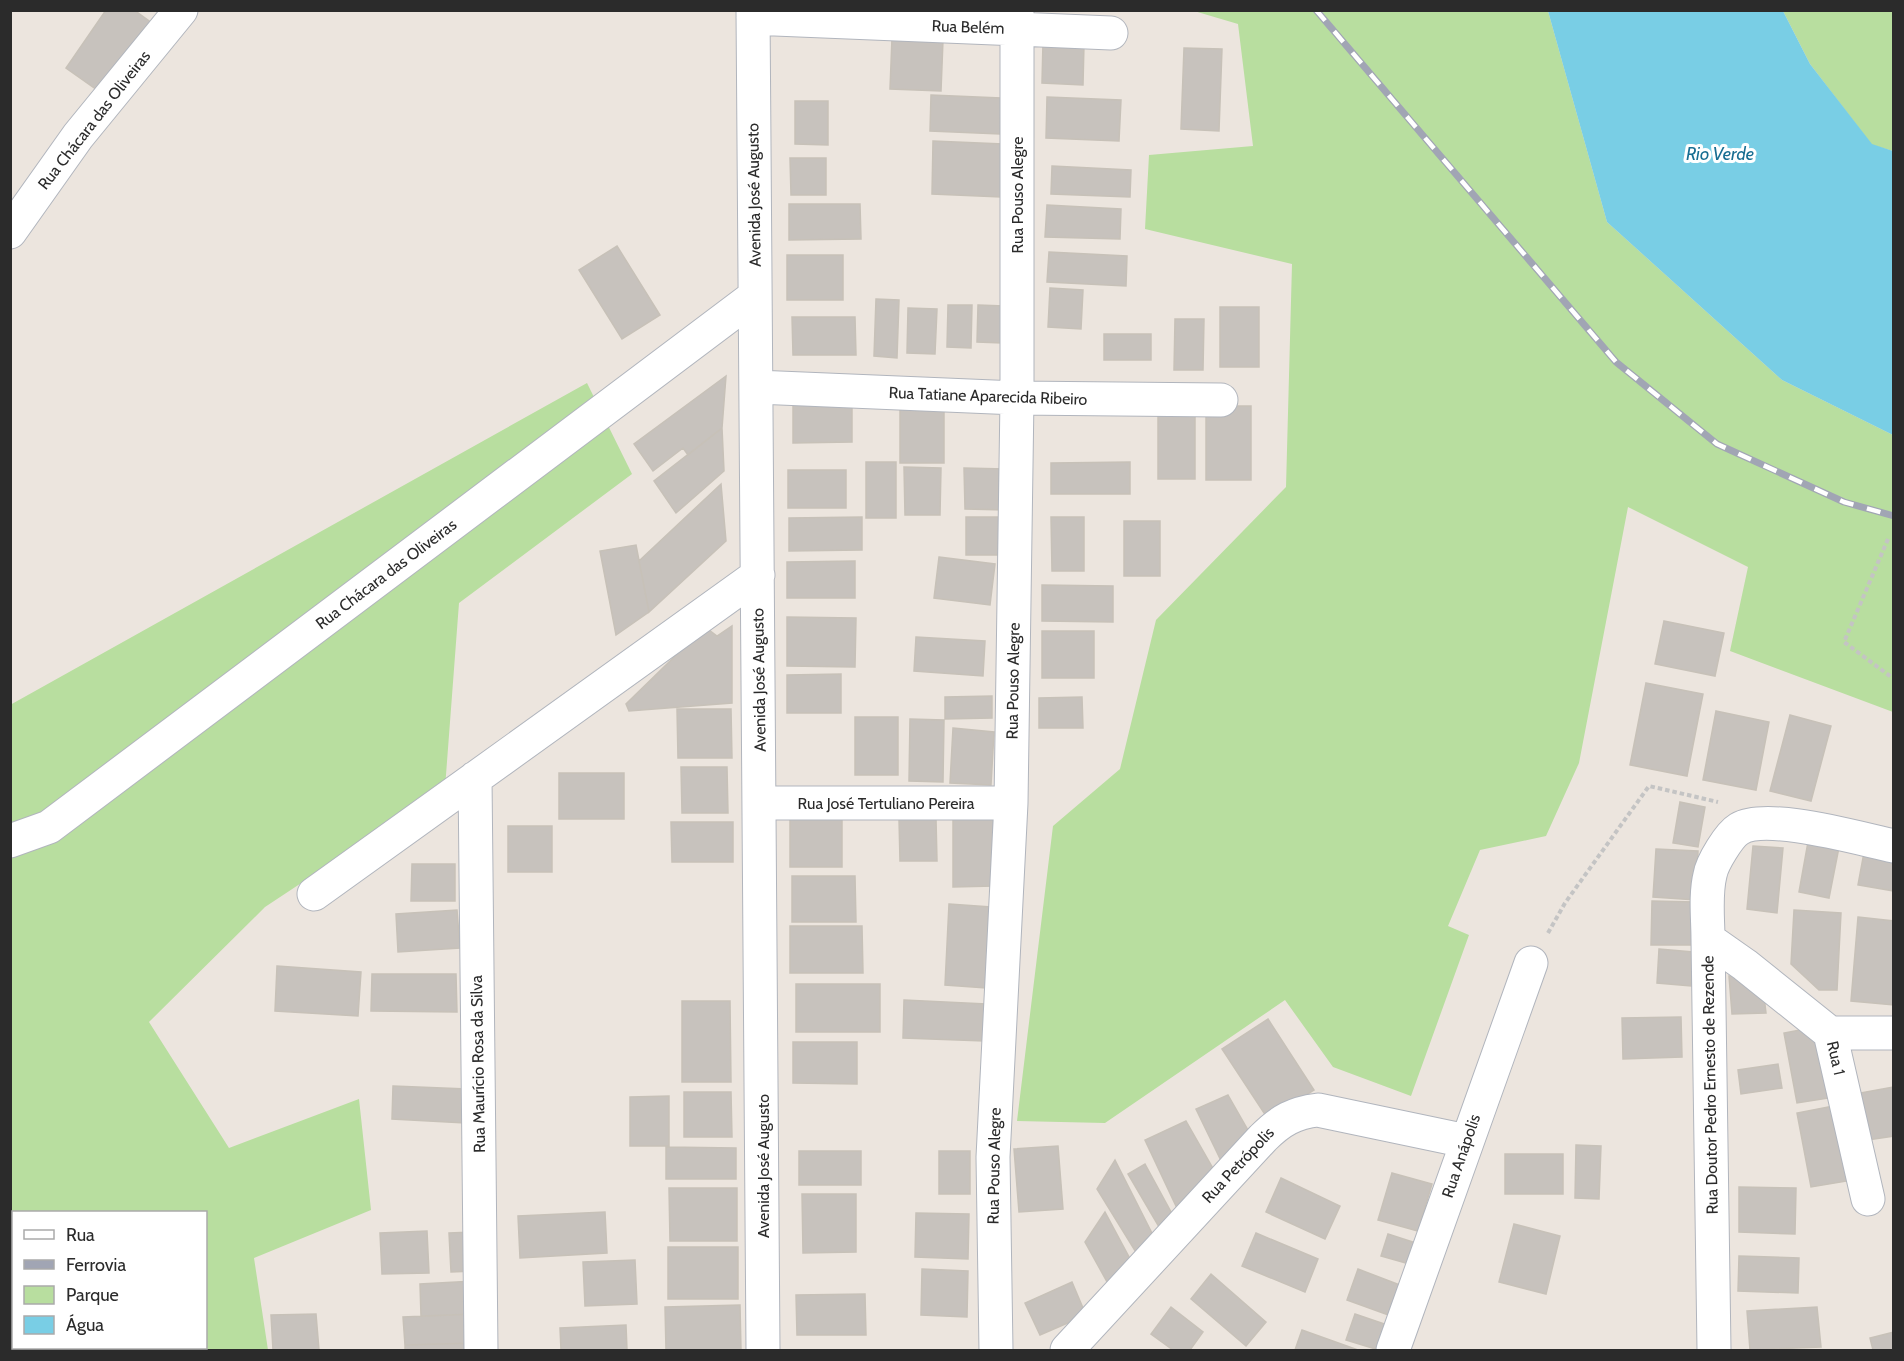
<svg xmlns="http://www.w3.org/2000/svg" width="1904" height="1361" viewBox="0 0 1904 1361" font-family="Cabin,sans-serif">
  <rect width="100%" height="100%" fill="#ece5de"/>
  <!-- green -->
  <path fill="#b8de9f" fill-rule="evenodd" d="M1194 11H1548L1607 222 1782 380 1893 435V712L1730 651 1748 567 1628 507 1579 763 1546 836 1480 850 1448 926 1469 935 1411 1096 1333 1067 1285 1000 1105 1123 1017 1121 1053 826 1120 769 1156 620 1286 487 1292 264 1145 229 1149 155 1253 146 1238 24Z
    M1783 11H1893V151L1872 145 1810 64Z
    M587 383 632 474 459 603 445 788 265 907 149 1022 229 1148 359 1099 371 1210 254 1258 268 1350H11L10 705ZM14 1212H206V1348H14Z"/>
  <!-- water -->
  <path fill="#79cee5" d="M1548 11H1783L1810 64 1872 144 1893 151V435L1782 380 1607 222Z"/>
  <!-- building -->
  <path fill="#c7c2bd" stroke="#c7c1b8" stroke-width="1.5" d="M106 10H134L156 26 107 97 66 68Z
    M892 38 943 40 941 91 890 89Z
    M1043 42 1084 44 1083 85 1042 83Z
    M1184 48 1222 49 1219 131 1181 129Z
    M931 95 1001 98 1000 134 930 131Z
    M1047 97 1121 100 1119 141 1046 138Z
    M795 101H828V145L795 144Z
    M933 141 1003 144 1001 197 932 194Z
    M790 158H826V195H791Z
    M1052 166 1131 170 1130 197 1051 194Z
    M789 204H860L861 239 789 240Z
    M1047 205 1121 209 1120 239 1045 237Z
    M617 246 660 315 622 339 579 270Z
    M1049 252 1127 256 1126 286 1047 282Z
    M787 255H843V300H787Z
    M1050 288 1083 290 1081 329 1048 327Z
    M876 299 899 300 897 358 874 356Z
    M948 305H972L971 348 947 347Z
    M978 305 1004 306 1002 343 977 342Z
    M1220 307H1259V367H1220Z
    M908 308 937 309 935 354 907 353Z
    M792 317H855L856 355H793Z
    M1175 319H1204L1203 370H1174Z
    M1104 334H1151V360H1104Z
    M726 376 722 428 688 455 683 448 653 471 634 444Z
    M793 403H852V442L793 443Z
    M900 406H944V463H900Z
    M1206 406H1251V480H1206Z
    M1158 409 1195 410V479H1158Z
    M722 428 724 471 676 513 654 481Z
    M866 462H896V518H866Z
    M1130 462V494H1051V463Z
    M904 467 941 468 940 515H905Z
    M964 468 1005 469V510L965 509Z
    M788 470H846V508H788Z
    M721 484 726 541 649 612 639 561Z
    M862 517V550L789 551V518Z
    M966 517H999L1000 555H966Z
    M1051 517H1084V571H1052Z
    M1124 521H1160V576H1124Z
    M636 545 649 612 616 635 600 551Z
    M939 557 995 564 990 605 934 598Z
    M855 561V598H787V562Z
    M1042 585 1113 586V622L1042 621Z
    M787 617 856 618 855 667 787 666Z
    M1664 621 1724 633 1715 676 1655 664Z
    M732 626V703L629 711 626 704 705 627 717 636Z
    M1042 631H1094V678H1042Z
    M916 637 985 641 983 676 914 671Z
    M841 674V713H787V675Z
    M1646 683 1703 694 1687 776 1630 765Z
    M992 696V718L945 719V697Z
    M1082 697 1083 728H1039V698Z
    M677 709H731L732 758H678Z
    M1716 711 1769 722 1756 790 1703 780Z
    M1790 715 1831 726 1811 801 1770 791Z
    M855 717H898V775H855Z
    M910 719 944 720 943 782 909 781Z
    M953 728 994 732 991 785 950 783Z
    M681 767H727L728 813H682Z
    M559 773H624V819H559Z
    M1680 802 1705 807 1698 847 1673 843Z
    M790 818H842V867H790Z
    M994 818V886L953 887V819Z
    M899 819H936L937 861H900Z
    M671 822H733V862H672Z
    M508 826H552V872H508Z
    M1810 831 1841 837 1829 898 1799 892Z
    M1753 846 1783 848 1777 913 1747 909Z
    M1865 847 1894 852V891L1858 885Z
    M1656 849 1698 851 1696 900 1653 897Z
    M412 864H455V901H411Z
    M792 876H855L856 922H792Z
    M1652 901 1695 902 1694 945H1651Z
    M949 904 991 907 986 988 945 985Z
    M457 910 460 948 398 952 396 914Z
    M1794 910 1841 913 1837 990H1819L1791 964Z
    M1858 917 1894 921V1005L1851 1001Z
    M790 926H862L863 973H790Z
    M1659 949 1693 952 1691 986 1657 983Z
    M277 966 361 972 358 1016 275 1011Z
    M372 974H456L457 1012 371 1011Z
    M1729 976H1747L1763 988 1766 1013 1732 1014Z
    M796 984H880V1032H796Z
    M904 1000 986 1004 984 1041 903 1038Z
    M682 1001H730L731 1082H682Z
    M1681 1017 1682 1057 1623 1059 1622 1018Z
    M1268 1019 1314 1090 1268 1119 1222 1049Z
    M1816 1027 1829 1098 1797 1103 1784 1033Z
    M793 1042H857V1084L793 1083Z
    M1778 1064 1782 1088 1741 1094 1738 1070Z
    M393 1086 467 1089 465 1123 392 1119Z
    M1894 1087V1136L1868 1140 1860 1093Z
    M684 1092H731L732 1137H684Z
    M1228 1095 1253 1139 1226 1171 1196 1109Z
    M669 1096V1146H630V1097Z
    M1834 1106 1847 1181 1811 1187 1797 1113Z
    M1186 1121 1219 1179 1184 1223 1145 1140Z
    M1576 1145 1601 1146 1599 1199 1575 1198Z
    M1058 1146 1063 1209 1019 1212 1014 1149Z
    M666 1147 736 1148V1179H666Z
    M799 1151H861V1185H799Z
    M939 1151H970V1194H939Z
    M1505 1154H1563V1194H1505Z
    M1115 1160 1158 1245 1142 1262 1097 1189Z
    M1145 1164 1177 1223 1162 1232 1128 1174Z
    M1392 1173 1432 1184 1418 1231 1378 1220Z
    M1281 1178 1340 1206 1325 1239 1266 1212Z
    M1739 1187 1796 1188 1795 1234 1739 1232Z
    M669 1188H737V1241H670Z
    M802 1194H856V1252L803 1253Z
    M605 1212 607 1253 520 1258 518 1216Z
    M1105 1212 1135 1268 1111 1289 1085 1242Z
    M916 1213 969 1214 968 1259 915 1257Z
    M1514 1224 1560 1236 1546 1294 1499 1282Z
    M427 1231 429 1273 382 1274 380 1233Z
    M473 1232 475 1271 451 1272 449 1233Z
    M1256 1233 1318 1259 1305 1292 1242 1266Z
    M1388 1234 1419 1244 1413 1265 1381 1256Z
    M668 1247H738V1299H668Z
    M1739 1256 1799 1258 1798 1293 1738 1291Z
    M635 1260 637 1304 585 1306 583 1262Z
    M922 1269 968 1271 967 1317 921 1315Z
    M1358 1269 1405 1287 1394 1317 1347 1300Z
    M1211 1274 1266 1322 1246 1346 1191 1299Z
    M474 1281 475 1314 421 1316 420 1284Z
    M1072 1282 1086 1315 1040 1335 1025 1303Z
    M865 1294 866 1335H797L796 1295Z
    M740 1305 741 1350H666L665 1307Z
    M1171 1307 1203 1332 1190 1350H1173L1151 1334Z
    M1817 1307 1821 1347 1750 1350 1747 1311Z
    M316 1314 319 1350H273L271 1315Z
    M475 1314 476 1343 405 1345 403 1317Z
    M1355 1314 1393 1327 1379 1350 1346 1340Z
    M626 1325 627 1350H561L560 1328Z
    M1302 1330 1358 1350H1295Z
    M1894 1332V1350H1873L1870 1338Z
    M476 1343V1350H405V1345Z"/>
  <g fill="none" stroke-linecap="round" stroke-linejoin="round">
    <defs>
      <path id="minor" d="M753 10 763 1350
        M753 18 1111 33
        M10 232 78 136 181 10
        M756 387 1017 398 1221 400
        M475 778 481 1350
        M760 803H1011
        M10 841 49 827 755 296
        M314 894 758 575
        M1708 939 1745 965 1830 1033 1868 1199
        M1830 1033H1894
        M996 1350 993 1157 1011 803 1017 398V10
        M1067 1350 1263 1138C1281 1120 1294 1113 1318 1110L1466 1141
        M1393 1350 1531 963
        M1714 1350 1708 939C1708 919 1705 895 1710 875 1712 863 1729 835 1739 829 1767 812 1860 839 1894 846"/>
    </defs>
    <!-- minor casing -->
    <use href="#minor" stroke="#b1b5bd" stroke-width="35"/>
    <!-- path -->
    <path stroke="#c4c4c4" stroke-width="4" stroke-dasharray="4.5 3" stroke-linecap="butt" d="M1888 539 1844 642 1894 679
      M1548 933 1565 903 1649 786 1718 802"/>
    <!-- minor -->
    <use href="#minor" stroke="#fff" stroke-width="33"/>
    <defs>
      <path id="rail" d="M1316 10 1616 362 1717 444 1844 502 1894 516"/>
    </defs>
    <!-- rail casing -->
    <use href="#rail" stroke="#a1a5b4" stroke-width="7"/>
    <!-- rail -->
    <use href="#rail" stroke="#fff" stroke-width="4.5" stroke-dasharray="14" stroke-linecap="butt"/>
  </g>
  <g text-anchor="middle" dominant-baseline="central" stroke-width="6" stroke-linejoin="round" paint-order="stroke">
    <!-- street labels -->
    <g font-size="16" fill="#2b2b2b" stroke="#fff">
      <text transform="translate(968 27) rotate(2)">Rua Belém</text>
      <text transform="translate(94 120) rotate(-52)">Rua Chácara das Oliveiras</text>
      <text transform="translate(754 195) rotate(-91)">Avenida José Augusto</text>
      <text transform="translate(1017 195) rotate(-90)">Rua Pouso Alegre</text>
      <text transform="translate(988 396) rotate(2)">Rua Tatiane Aparecida Ribeiro</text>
      <text transform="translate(386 574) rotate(-37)">Rua Chácara das Oliveiras</text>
      <text transform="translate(759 680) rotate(-91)">Avenida José Augusto</text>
      <text transform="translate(1013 681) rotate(-89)">Rua Pouso Alegre</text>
      <text x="886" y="803">Rua José Tertuliano Pereira</text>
      <text transform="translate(1836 1058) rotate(77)">Rua 1</text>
      <text transform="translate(478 1064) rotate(-91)">Rua Maurício Rosa da Silva</text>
      <text transform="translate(1710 1085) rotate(-91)">Rua Doutor Pedro Ernesto de Rezende</text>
      <text transform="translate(1461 1156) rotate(-71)">Rua Anápolis</text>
      <text transform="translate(1238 1165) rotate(-47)">Rua Petrópolis</text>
      <text transform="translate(763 1166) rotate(-90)">Avenida José Augusto</text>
      <text transform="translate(994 1166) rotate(-89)">Rua Pouso Alegre</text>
    </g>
    <!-- water labels -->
    <g font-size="18" font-style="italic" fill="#186e92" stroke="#fff">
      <text x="1720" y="154">Rio Verde</text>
    </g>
  </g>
  <!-- border -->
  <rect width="1904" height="1361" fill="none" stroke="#2b2b2b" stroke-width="24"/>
  <!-- legend -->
  <rect x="12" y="1211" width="195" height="138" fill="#ffffff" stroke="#aaaaaa" stroke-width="1.5"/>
  <rect x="24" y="1230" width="30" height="9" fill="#ffffff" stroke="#aaaaaa" stroke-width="1.5"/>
  <text x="66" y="1241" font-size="18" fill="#2b2b2b">Rua</text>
  <rect x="24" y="1260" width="30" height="9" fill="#a1a5b4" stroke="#aaaaaa" stroke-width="1.5"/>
  <text x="66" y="1271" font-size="18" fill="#2b2b2b">Ferrovia</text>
  <rect x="24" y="1286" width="30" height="18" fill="#b8de9f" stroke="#aaaaaa" stroke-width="1.5"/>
  <text x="66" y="1301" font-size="18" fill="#2b2b2b">Parque</text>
  <rect x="24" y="1316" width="30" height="18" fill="#79cee5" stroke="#aaaaaa" stroke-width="1.5"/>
  <text x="66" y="1331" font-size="18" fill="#2b2b2b">Água</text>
</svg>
